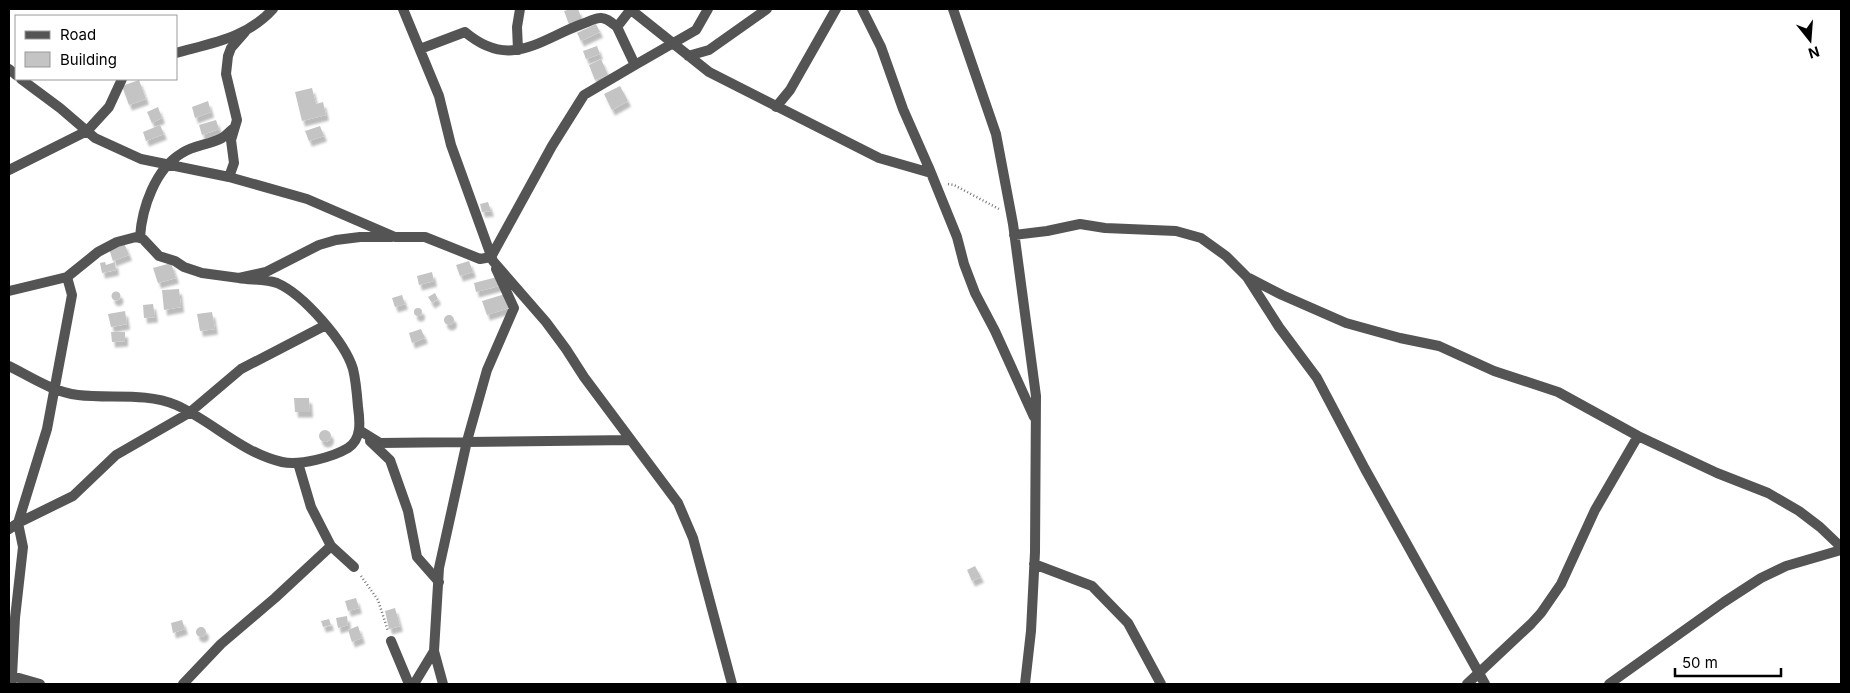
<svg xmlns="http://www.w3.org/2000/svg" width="1850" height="693" viewBox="0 0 1850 693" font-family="Inter,sans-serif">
  <defs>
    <filter id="shadow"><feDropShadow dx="3" dy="5.5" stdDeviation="1" flood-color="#0004"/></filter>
  </defs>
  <rect width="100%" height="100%" fill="#fff"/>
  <!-- building -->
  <path fill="#c4c4c4" filter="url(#shadow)" d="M571 9H578L583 22 570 27 564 11Z
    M596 24 600 32 581 41 577 33Z
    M597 46 600 54 586 59 583 51Z
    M601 59 608 75 595 80 589 65Z
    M139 80 146 99 129 105 122 86Z
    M620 86 628 101 612 110 604 94Z
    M312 88 316 104 323 102 326 115 302 121 295 92Z
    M208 101 211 112 195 118 192 107Z
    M158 107 162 118 152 123 147 112Z
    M216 120 219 129 202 135 199 125Z
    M160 125 164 134 146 141 143 132Z
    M320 126 324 136 309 141 305 131Z
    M488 202 491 211 482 212 480 204Z
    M124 243 129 255 113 261 109 249Z
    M469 261 473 272 460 276 456 265Z
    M105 262 106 265 115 262 116 270 102 273 100 263Z
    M171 263 176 278 158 283 153 268Z
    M432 272 434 281 419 285 417 276Z
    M497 277 499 286 476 292 474 283Z
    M179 289 181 307 164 310 162 290Z
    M111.5 296a4.5 4.5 0 1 1 9 0a4.5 4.5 0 1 1-9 0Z
    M435 293 438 299 432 303 428 297Z
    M505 294 509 308 487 315 482 301Z
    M402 295 405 304 395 307 392 298Z
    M153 304 155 317 144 318 143 305Z
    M414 312a4 4 0 1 1 8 0a4 4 0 1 1-8 0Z
    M125 311 127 324 111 327 108 314Z
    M212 312 215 329 200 331 197 314Z
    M444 320a5 5 0 1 1 10 0a5 5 0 1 1-10 0Z
    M421 329 425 338 412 343 409 333Z
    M111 332H125V341L112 342Z
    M294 398H309L310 412H295Z
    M319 436a6 6 0 1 1 12 0a6 6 0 1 1-12 0Z
    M975 566 981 577 972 581 967 570Z
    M356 598 359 608 348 611 345 601Z
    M395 608 400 626 389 629 385 611Z
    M347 616 348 625 338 628 336 618Z
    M329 619 331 625 323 627 321 621Z
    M182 620 185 629 173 633 171 623Z
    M358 626 362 638 352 642 348 630Z
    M196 632a5 5 0 1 1 10 0a5 5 0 1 1-10 0Z"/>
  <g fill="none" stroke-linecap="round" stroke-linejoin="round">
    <!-- path -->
    <path stroke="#767676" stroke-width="2.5" stroke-dasharray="1 2.5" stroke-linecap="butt" d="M948 184 954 185 999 209
      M361 576 378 600 388 631"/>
    <!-- street -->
    <path stroke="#545454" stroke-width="10" d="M403 9 439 96 451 145 493 261 546 322 566 349 584 377 678 503 693 538 732 684
      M630 9 709 72 879 158 931 173
      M862 9 881 47 903 109 929 168 957 237 964 264 975 293 995 331 1034 417
      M953 9 996 134 1013 224 1036 396 1035 552 1031 631 1025 684
      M420 49 465 32C510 70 539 40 582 24 588 22 595 18 600 18 606 17 612 23 617 27
      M518 50 517 27 520 9
      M176 53C212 43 247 38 273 9
      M688 56 709 50 767 9
      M635 65 696 30 708 9
      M9 69 16 75
      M21 79 60 108 95 138 141 159 229 177 307 199 395 237H425L480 259 491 257 552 146 584 95 635 65 617 27 631 9
      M776 107 790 90 836 9
      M9 170 87 131 109 107 122 79
      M229 177 234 163 231 140 237 120 226 74 228 56 231 48 245 32
      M1014 235 1047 231 1080 224 1105 228 1176 231 1201 238 1226 256 1247 277 1279 327 1317 378 1365 469 1485 684
      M140 237C142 208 155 169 182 153 194 145 209 145 222 138 226 136 230 131 234 128
      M1249 278 1282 295 1346 323 1400 338 1439 346 1494 371 1558 392 1638 436 1717 473 1768 493 1799 511 1820 527 1841 547
      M9 291 67 277 98 252 117 242 136 237 143 239 159 256 175 261 184 267 202 273 239 278 266 272 319 245 336 240 360 237H392
      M9 366C31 377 53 392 78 395 110 399 145 392 176 405 212 421 242 453 282 462 300 466 333 457 348 448 362 439 360 421 358 407 357 394 356 381 353 369 345 342 303 294 277 283 266 279 250 280 239 278
      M359 430 380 443 631 440
      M370 441 390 460 408 511 417 557 439 582
      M9 529 18 523 73 496 116 455 189 413 241 369 326 325
      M331 546 354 567
      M1034 564 1092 586 1128 623 1161 684
      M391 641 409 684
      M9 675 12 676 15 618 23 547 18 523 47 429 72 295 67 277
      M11 684 12 676 40 684
      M183 684 221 644 275 598 331 546 311 507 298 463
      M414 684 434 651
      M443 684 434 651 439 568 467 441 487 370 514 308 496 269
      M1467 684 1531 624 1541 613 1561 584 1595 510 1638 436
      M1609 684 1724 602 1761 578 1786 566 1841 550"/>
  </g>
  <!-- border -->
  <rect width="1850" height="693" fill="none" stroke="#000000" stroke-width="20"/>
  <!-- legend -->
  <rect x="15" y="15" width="162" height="65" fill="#ffffff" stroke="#999999"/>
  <rect x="25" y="31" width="25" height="8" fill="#545454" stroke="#999999"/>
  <text x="60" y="40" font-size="15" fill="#000000">Road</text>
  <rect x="25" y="52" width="25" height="15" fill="#c4c4c4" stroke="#999999"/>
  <text x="60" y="65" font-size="15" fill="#000000">Building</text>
  <!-- north arrow -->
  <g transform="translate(1810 40) rotate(163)" stroke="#ffffff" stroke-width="4" paint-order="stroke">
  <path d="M0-4L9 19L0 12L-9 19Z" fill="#000000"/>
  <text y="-8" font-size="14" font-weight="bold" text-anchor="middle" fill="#000000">N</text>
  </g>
  <!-- scale -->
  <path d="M1675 668v8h106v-8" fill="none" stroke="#000000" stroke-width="2.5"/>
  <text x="1682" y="668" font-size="15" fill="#000000" stroke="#ffffff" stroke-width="4" paint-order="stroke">50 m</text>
</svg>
